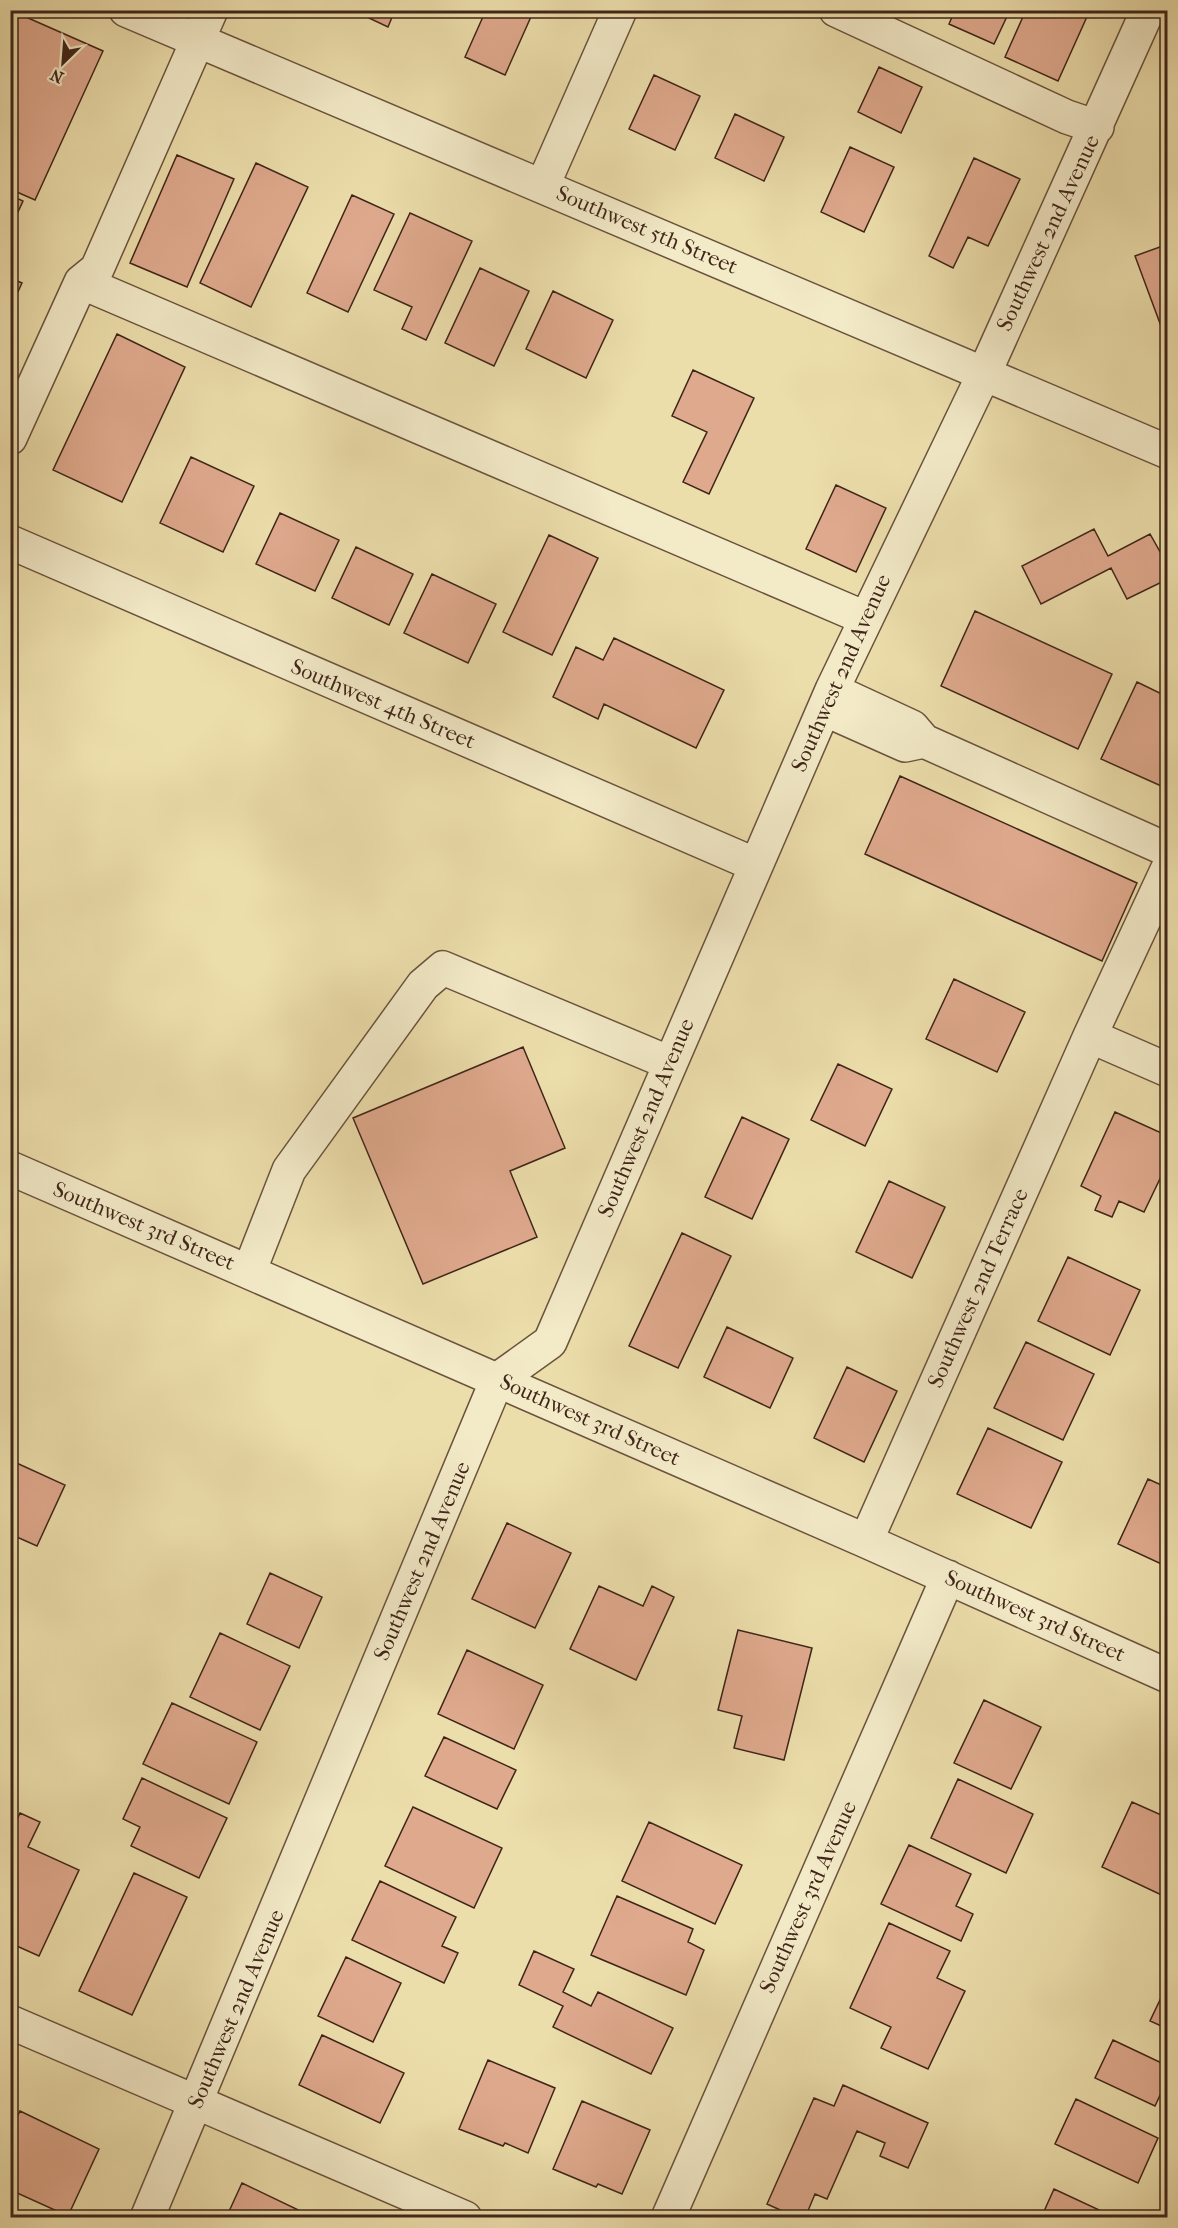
<svg xmlns="http://www.w3.org/2000/svg" width="1178" height="2228" viewBox="0 0 1178 2228" font-family="'IM FELL French Canon',serif">
  <rect width="100%" height="100%" fill="#ecdeab"/>
  <filter id="stains"><feTurbulence type="fractalNoise" baseFrequency=".00333" numOctaves="4"/><feColorMatrix values="0 0 0 0 .2 0 0 0 0 .09 0 0 0 0 .02 0 0 0 .5 -.17"/></filter>
  <radialGradient id="worn" r=".72"><stop offset=".6" stop-color="#630" stop-opacity="0"/><stop offset="1" stop-color="#630" stop-opacity=".3"/></radialGradient>
  <!-- building -->
  <path fill="#dfa98d" stroke="#3f2519" stroke-width="1.5" d="M10 10 103 51 35 200 10 189Z
    M352 10H395L388 27Z
    M486 10H534L505 75 465 57Z
    M955 10H1010L994 44 949 24Z
    M1026 10H1090L1058 81 1005 57Z
    M879 67 922 87 901 133 858 112Z
    M654 75 700 96 675 150 629 129Z
    M735 114 784 137 764 181 715 158Z
    M850 147 894 167 864 232 821 212Z
    M177 155 234 179 187 287 130 263Z
    M974 158 1020 179 988 246 968 237 953 268 929 256Z
    M256 163 308 187 251 307 200 283Z
    M10 195 23 201 11 227H10Z
    M352 195 394 214 348 312 307 293Z
    M410 213 472 241 426 340 402 329 412 307 374 290Z
    M1168 244V345L1135 256Z
    M480 268 529 291 494 366 445 343Z
    M10 278 22 283 10 309Z
    M553 291 613 320 586 378 526 349Z
    M117 334 185 367 122 502 53 470Z
    M693 370 754 398 709 494 683 482 707 432 672 416Z
    M191 457 254 486 223 552 160 523Z
    M836 485 886 508 856 572 806 549Z
    M280 513 339 540 315 591 256 564Z
    M1094 529 1108 556 1150 534 1168 566V579L1127 599 1111 568 1041 604 1022 566Z
    M549 535 598 558 552 655 503 632Z
    M356 547 413 574 389 625 332 598Z
    M432 574 496 604 468 663 404 633Z
    M975 611 1112 674 1078 749 941 686Z
    M614 638 724 690 696 748 604 704 598 719 553 697 576 647 603 660Z
    M1137 682 1168 697V789L1101 759Z
    M900 776 1137 883 1102 961 865 854Z
    M954 979 1025 1012 997 1072 926 1039Z
    M523 1047 565 1148 510 1171 537 1237 423 1284 353 1118Z
    M838 1064 892 1089 865 1146 811 1120Z
    M1115 1112 1168 1136V1162L1144 1212 1119 1201 1112 1217 1095 1210 1101 1196 1081 1186Z
    M742 1117 789 1139 752 1219 705 1197Z
    M889 1181 945 1207 912 1278 856 1252Z
    M682 1233 731 1256 678 1368 629 1346Z
    M1068 1257 1140 1290 1110 1355 1038 1321Z
    M727 1327 793 1358 770 1408 704 1377Z
    M1026 1342 1094 1374 1063 1440 994 1408Z
    M847 1367 897 1391 864 1462 814 1438Z
    M988 1428 1062 1462 1031 1528 957 1494Z
    M10 1460 65 1485 37 1546 10 1534Z
    M1148 1479 1168 1488V1567L1118 1544Z
    M507 1523 571 1553 535 1628 472 1599Z
    M270 1573 322 1597 299 1648 247 1624Z
    M599 1586 643 1606 652 1586 674 1597 636 1680 570 1649Z
    M738 1630 812 1648 784 1760 734 1748 742 1716 718 1710Z
    M220 1633 290 1666 260 1730 190 1697Z
    M467 1650 543 1685 514 1749 438 1714Z
    M984 1700 1041 1727 1011 1789 954 1763Z
    M172 1703 257 1742 229 1804 143 1764Z
    M444 1737 516 1770 497 1809 425 1776Z
    M142 1778 227 1818 199 1878 131 1846 140 1827 123 1819Z
    M958 1779 1033 1814 1006 1873 931 1838Z
    M1132 1802 1168 1818V1898L1102 1867Z
    M413 1807 502 1848 474 1908 385 1866Z
    M20 1813 40 1822 28 1847 79 1870 39 1956 10 1943V1867L13 1862 10 1860V1835Z
    M649 1822 742 1865 715 1924 622 1881Z
    M909 1845 971 1874 956 1906 973 1914 961 1941 881 1904Z
    M134 1873 187 1897 132 2015 79 1991Z
    M380 1881 456 1917 442 1946 458 1953 444 1983 352 1940Z
    M617 1896 693 1929 688 1942 704 1950 686 1995 591 1955Z
    M889 1923 950 1951 937 1978 965 1991 928 2069 881 2048 891 2027 850 2008Z
    M534 1951 574 1969 563 1992 591 2006 598 1992 673 2028 651 2074 553 2027 563 2006 519 1985Z
    M346 1957 401 1983 373 2042 318 2016Z
    M1168 1983V2029L1150 2021Z
    M322 2035 404 2073 380 2123 299 2085Z
    M1113 2040 1168 2066V2078L1155 2106 1095 2078Z
    M488 2060 555 2088 528 2153 505 2143 503 2146 459 2129Z
    M843 2085 928 2123 908 2168 880 2156 885 2143 857 2131 827 2199 815 2194 805 2218H798L767 2204 814 2098 834 2106Z
    M1076 2099 1158 2138 1138 2183 1055 2144Z
    M582 2101 650 2130 622 2194 598 2184 596 2187 553 2169Z
    M20 2111 99 2149 68 2216 15 2192 10 2201V2131Z
    M242 2183 315 2218H226Z
    M1054 2189 1110 2215 1108 2218H1041Z"/>
  <g fill="none" stroke-linecap="round" stroke-linejoin="round">
    <defs>
      <path id="minor" d="M126 10 1168 452
        M836 10 1067 117 1097 127
        M543 185 620 10
        M81 282 865 618
        M10 438 81 282 97 269 211 10
        M10 542 756 865
        M824 709 905 745 924 741 912 727 832 690
        M924 741 1168 850
        M1090 1036 1168 1070
        M10 1168 866 1541 1168 1676
        M249 1272 289 1170 423 985 443 968 670 1063
        M866 1541 1090 1036 1168 868
        M10 2022 465 2218
        M147 2218 497 1380 550 1342 832 690 983 376 1148 10
        M668 2218 948 1577"/>
    </defs>
    <!-- minor casing -->
    <use href="#minor" stroke="#6a533e" stroke-width="36"/>
    <!-- minor -->
    <use href="#minor" stroke="#f3eac8" stroke-width="33"/>
  </g>
  <g text-anchor="middle" dominant-baseline="central" stroke-width="6" stroke-linejoin="round" paint-order="stroke">
    <!-- street labels -->
    <g font-size="22" fill="#3f2519" stroke="#f3eac8">
      <text transform="translate(647 230) rotate(23)">Southwest 5th Street</text>
      <text transform="translate(1048 233) rotate(-65)">Southwest 2nd Avenue</text>
      <text transform="translate(841 673) rotate(-66)">Southwest 2nd Avenue</text>
      <text transform="translate(383 704) rotate(23)">Southwest 4th Street</text>
      <text transform="translate(646 1118) rotate(-67)">Southwest 2nd Avenue</text>
      <text transform="translate(144 1226) rotate(23)">Southwest 3rd Street</text>
      <text transform="translate(978 1288) rotate(-66)">Southwest 2nd Terrace</text>
      <text transform="translate(590 1420) rotate(24)">Southwest 3rd Street</text>
      <text transform="translate(422 1561) rotate(-67)">Southwest 2nd Avenue</text>
      <text transform="translate(1035 1616) rotate(24)">Southwest 3rd Street</text>
      <text transform="translate(808 1897) rotate(-66)">Southwest 3rd Avenue</text>
      <text transform="translate(236 2009) rotate(-67)">Southwest 2nd Avenue</text>
    </g>
  </g>
  <!-- margin -->
  <rect width="1178" height="2228" fill="none" stroke="#ecdeab" stroke-width="36"/>
  <rect x="12" y="12" width="1154" height="2204" fill="none" stroke="#3f2519" stroke-width="3"/>
  <rect x="18" y="18" width="1142" height="2192" fill="none" stroke="#3f2519" stroke-width="1.5"/>
  <!-- north arrow -->
  <g transform="translate(63 63) rotate(205)" stroke="#f3eac8" stroke-width="4.5" paint-order="stroke">
  <path d="M0-4.5L10 22L0 15L-10 22Z" fill="#3f2519"/>
  <text y="-9" font-size="16" font-weight="bold" text-anchor="middle" fill="#3f2519">N</text>
  </g>
  <rect width="100%" height="100%" filter="url(#stains)"/>
  <rect width="100%" height="100%" fill="url(#worn)"/>
</svg>
